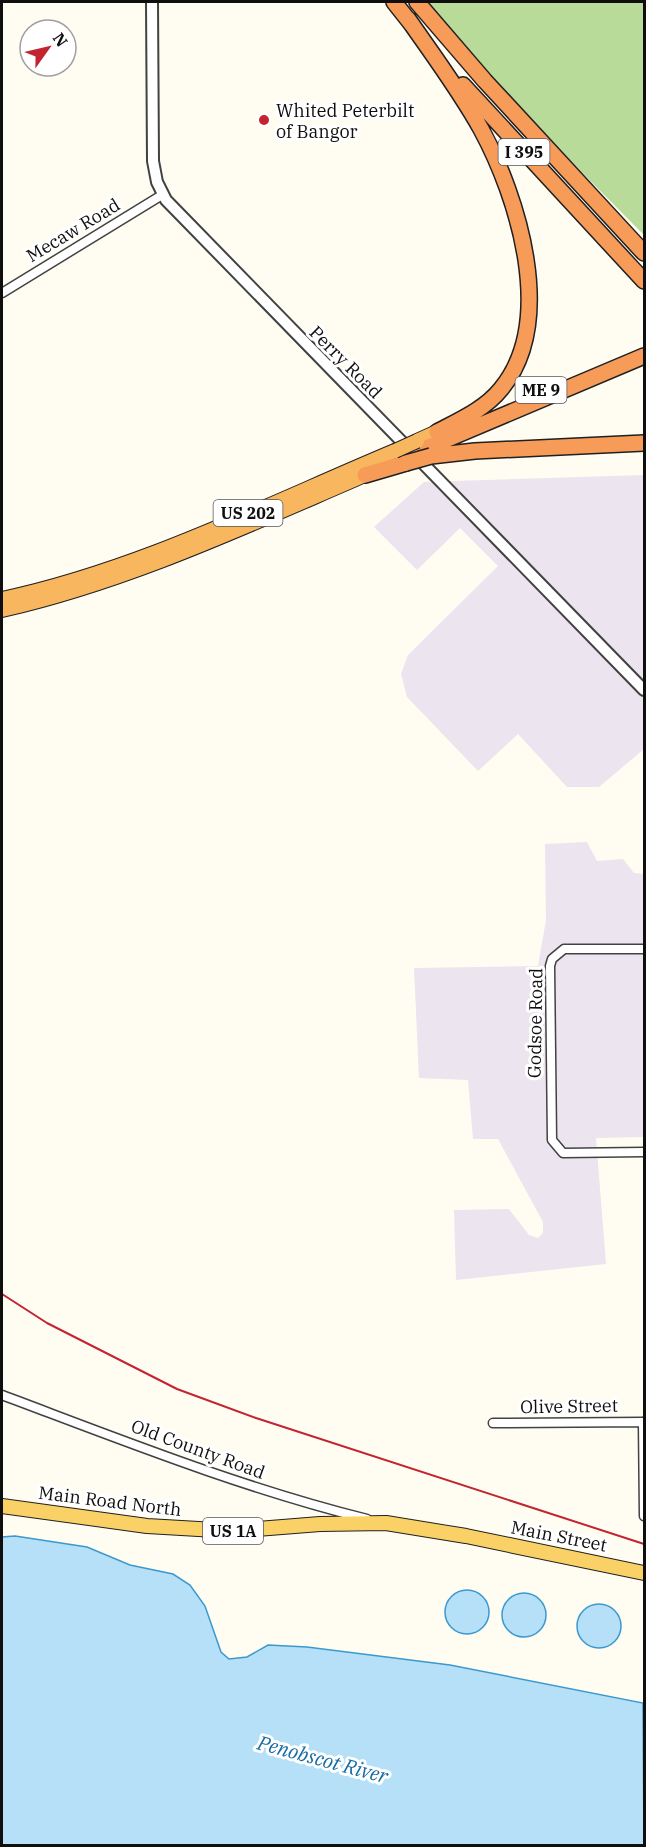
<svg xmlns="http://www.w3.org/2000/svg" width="646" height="1847" viewBox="0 0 646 1847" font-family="'IBM Plex Serif',serif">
  <rect width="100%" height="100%" fill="#fffcf1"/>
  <!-- industrial -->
  <path fill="#ece4ee" d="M644 475V749L599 787H567L518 734 478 771 407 697 401 674 408 655 498 566 460 528 417 570 374 527 424 482Z
    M587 842 597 861 623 859 634 873 644 874V1137L596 1138 606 1264 456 1280 454 1210 509 1209 529 1235 538 1238 543 1233V1222L498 1139H473L468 1080 419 1078 414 968 538 966 546 920 545 844Z"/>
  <!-- forest -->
  <path fill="#b9db99" d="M426 2H644V235L498 88Z"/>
  <!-- water -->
  <path fill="#b5e0f7" stroke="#3b99cf" stroke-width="1.5" d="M15 1536 87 1547 130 1565 173 1574 190 1585 205 1606 221 1652 229 1659 247 1657 268 1645 307 1647 450 1665 643 1703 644 1845H2V1537Z
    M445 1612a22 22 0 1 1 44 0a22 22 0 1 1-44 0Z
    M502 1615a22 22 0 1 1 44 0a22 22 0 1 1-44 0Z
    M577 1626a22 22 0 1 1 44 0a22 22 0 1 1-44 0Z"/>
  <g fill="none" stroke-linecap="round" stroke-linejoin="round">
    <defs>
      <path id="minor" d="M2 293 162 195
        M644 949H564L552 959 550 966 552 1140 563 1153 644 1152
        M2 1395C122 1440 242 1488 367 1519
        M643 1422 644 1516
        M493 1423 644 1422"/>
      <path id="tertiary" d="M152 2 153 161 157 182 166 200 644 690"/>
      <path id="primary" d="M2 1506 147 1526 233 1531 320 1524 386 1523 466 1536 644 1573"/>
      <path id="trunk" d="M417 441 437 432
        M2 599C138 570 266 505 395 451
        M2 610C129 581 246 526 365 475"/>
      <path id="motorway" d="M394 2 413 26
        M417 2 485 81 644 253
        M408 19C433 55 460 91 481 129 518 197 557 321 501 389 485 409 460 420 437 432
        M463 85 644 281
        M424 449 644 356
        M431 456 475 451 644 443
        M365 475 406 463"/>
    </defs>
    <!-- minor casing -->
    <use href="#minor" stroke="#424242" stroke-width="11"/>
    <!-- tertiary casing -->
    <use href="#tertiary" stroke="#424242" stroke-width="14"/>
    <!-- primary casing -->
    <use href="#primary" stroke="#202020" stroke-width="16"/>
    <!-- trunk casing -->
    <use href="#trunk" stroke="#202020" stroke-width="16"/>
    <!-- motorway casing -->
    <use href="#motorway" stroke="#202020" stroke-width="18"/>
    <!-- minor -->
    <use href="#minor" stroke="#fff" stroke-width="8"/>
    <!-- tertiary -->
    <use href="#tertiary" stroke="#fff" stroke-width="10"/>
    <!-- primary -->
    <use href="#primary" stroke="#fad166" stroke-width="14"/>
    <!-- trunk -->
    <use href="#trunk" stroke="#f8b65f" stroke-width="14"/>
    <!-- motorway -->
    <use href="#motorway" stroke="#f69b58" stroke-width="15"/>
    <!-- rail -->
    <path stroke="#c22431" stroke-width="2" d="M2 1294 47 1323 177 1389 256 1418 644 1544"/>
    <defs>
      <path id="trunk-bridge" d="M395 451 417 441"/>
      <path id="motorway-bridge" d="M406 463 431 456"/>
    </defs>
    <!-- trunk-bridge casing -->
    <use href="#trunk-bridge" stroke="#202020" stroke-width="16" stroke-linecap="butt"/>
    <!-- motorway-bridge casing -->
    <use href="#motorway-bridge" stroke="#202020" stroke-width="18" stroke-linecap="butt"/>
    <!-- trunk-bridge -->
    <use href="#trunk-bridge" stroke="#f8b65f" stroke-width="14"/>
    <!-- motorway-bridge -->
    <use href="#motorway-bridge" stroke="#f69b58" stroke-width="15"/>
  </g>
  <!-- markers -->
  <circle fill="#c22431" stroke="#fff" stroke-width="2" cx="264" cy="120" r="6"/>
  <g text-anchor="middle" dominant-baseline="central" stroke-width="6" stroke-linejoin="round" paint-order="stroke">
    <!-- shield labels -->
    <g fill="#fff" stroke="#575757" stroke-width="1.5">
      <rect x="498.5" y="139" width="51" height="26" rx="4.5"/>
      <rect x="515.5" y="377" width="51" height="26" rx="4.5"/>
      <rect x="213.5" y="500" width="69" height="26" rx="4.5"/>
      <rect x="203" y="1518" width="60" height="26" rx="4.5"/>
    </g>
    <g font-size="16" font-weight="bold" fill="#0f0f0f">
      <text x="524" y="152">I 395</text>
      <text x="541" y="390">ME 9</text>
      <text x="248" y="513">US 202</text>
      <text x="233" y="1531">US 1A</text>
    </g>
    <!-- poi labels -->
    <g font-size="18" fill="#0f0f0f" stroke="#fff" text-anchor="start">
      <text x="276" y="110">Whited Peterbilt<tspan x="276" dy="21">of Bangor</tspan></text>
    </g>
    <!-- street labels -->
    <g font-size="18" fill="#0f0f0f" stroke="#fff">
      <text transform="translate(73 230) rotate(-31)">Mecaw Road</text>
      <text transform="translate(346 362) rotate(45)">Perry Road</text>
      <text transform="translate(535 1023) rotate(-89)">Godsoe Road</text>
      <text transform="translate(569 1406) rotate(-1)">Olive Street</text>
      <text transform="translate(198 1449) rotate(20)">Old County Road</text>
      <text transform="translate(110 1501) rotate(7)">Main Road North</text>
      <text transform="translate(559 1536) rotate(11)">Main Street</text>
    </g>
    <!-- water labels -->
    <g font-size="20" font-style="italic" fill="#156aa4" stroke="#fff">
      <text transform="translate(323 1759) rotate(15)">Penobscot River</text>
    </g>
  </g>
  <!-- border -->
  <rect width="646" height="1847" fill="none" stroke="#0f0f0f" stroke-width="6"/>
  <!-- north arrow -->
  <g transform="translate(48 48) rotate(56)"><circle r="28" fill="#ffffff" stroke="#9f9f9f" stroke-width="1.5"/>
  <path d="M0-4.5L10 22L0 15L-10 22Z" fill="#c22431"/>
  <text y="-9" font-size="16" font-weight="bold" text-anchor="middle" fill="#0f0f0f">N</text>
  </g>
</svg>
